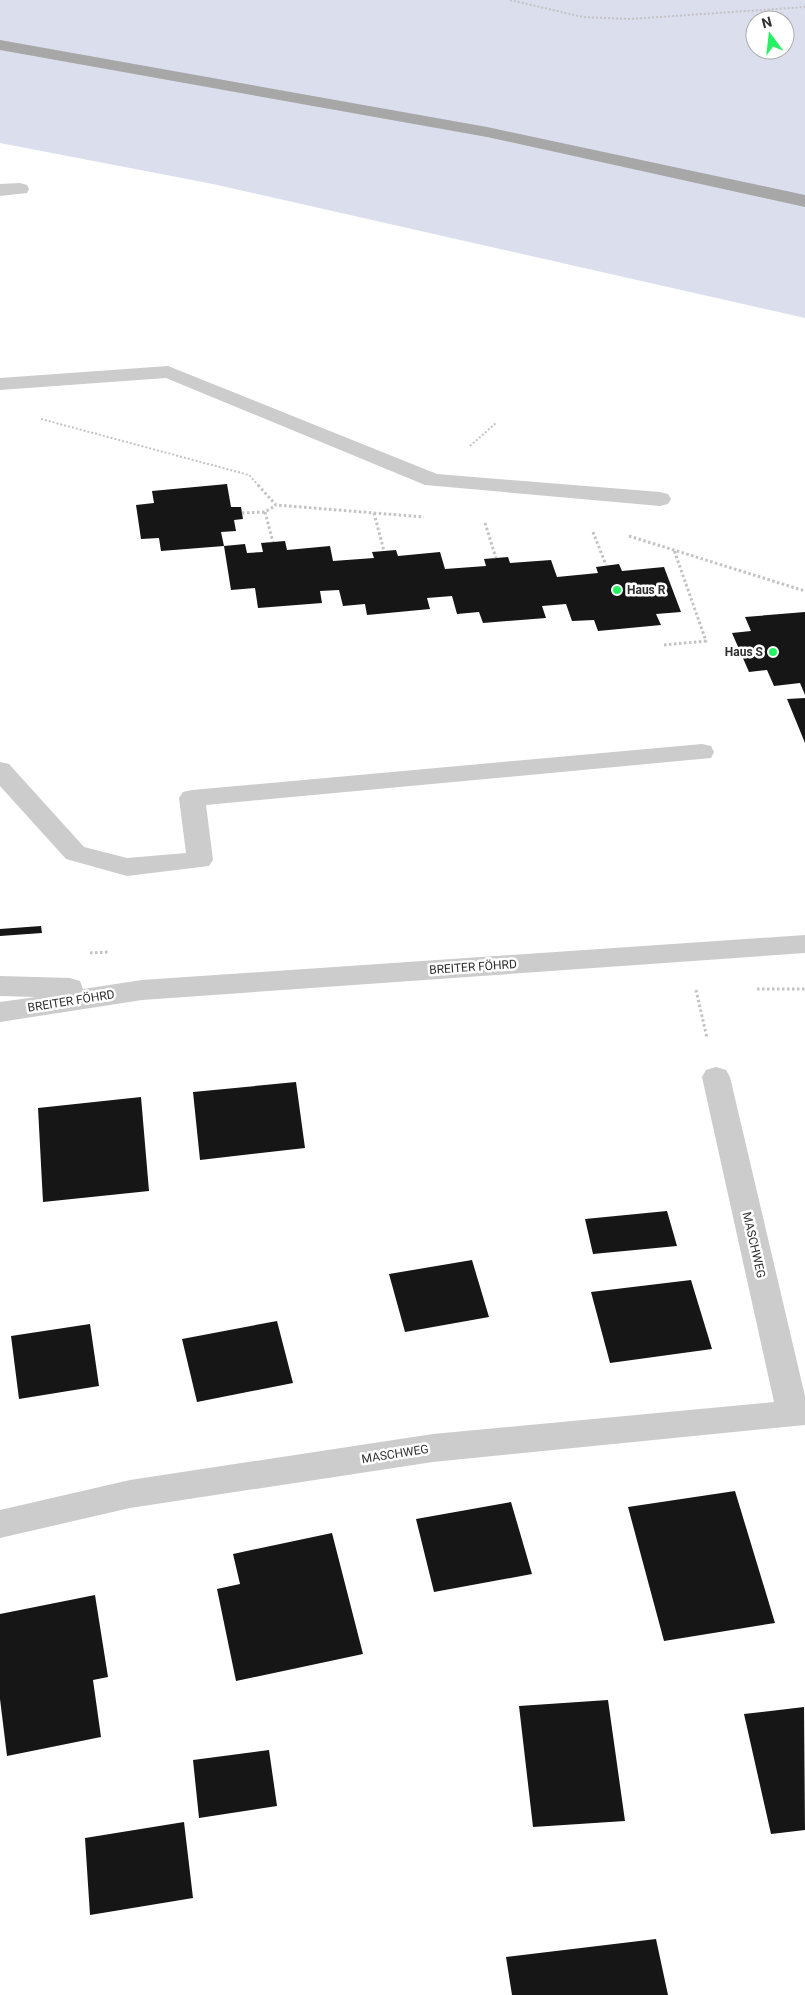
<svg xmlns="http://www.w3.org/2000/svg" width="805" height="1995" viewBox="0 0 805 1995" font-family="Roboto,sans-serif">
  <rect width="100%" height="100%" fill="#fff"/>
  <!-- green -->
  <path fill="#dbdeed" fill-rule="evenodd" d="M0 0H805V318L213 184 0 143ZM755 20H785V50H755Z"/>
  <!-- building -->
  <path fill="#161616" d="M227 484 231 507H241L243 519 234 520 236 531 221 532 224 546 161 551 159 538 141 539 136 505 154 503 152 491Z
    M285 541 287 550 330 546 333 561 374 558 372 552 396 550 398 556 440 552 445 569 486 566 484 559 508 557 510 563 551 560 557 577 598 573 596 567 619 564 622 571 664 567 681 612 656 614 661 625 598 631 594 620 572 621 566 604 542 606 546 618 483 623 479 612 457 614 452 596 427 598 430 609 367 615 365 604 343 606 339 590 320 591 322 603 258 608 255 588 231 590 224 546 245 544 247 553 263 552 261 543Z
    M805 612V695L800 683 774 686 767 670 749 672 732 633 751 631 745 617Z
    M805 698V743L787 699Z
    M41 926 42 933 0 936V929Z
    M296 1082 305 1148 200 1160 193 1092Z
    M141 1097 149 1191 43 1202 38 1108Z
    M667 1211 677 1246 593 1254 585 1219Z
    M472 1260 489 1317 405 1332 389 1274Z
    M691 1280 712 1349 610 1363 591 1292Z
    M277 1321 293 1383 197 1402 182 1339Z
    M90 1324 99 1386 19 1399 11 1336Z
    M735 1491 775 1623 664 1641 628 1507Z
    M511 1502 532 1574 434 1592 416 1519Z
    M332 1533 363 1654 236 1681 217 1589 240 1584 233 1554Z
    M95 1595 108 1677 93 1680 101 1737 7 1756 0 1699V1614Z
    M608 1700 625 1821 533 1827 519 1706Z
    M804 1707 805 1830 771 1834 744 1714Z
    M269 1750 277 1806 199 1818 193 1760Z
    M184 1822 193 1898 90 1915 85 1838Z
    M656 1939 668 1995H512L506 1957Z"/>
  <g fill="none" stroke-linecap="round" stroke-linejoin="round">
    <!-- path-far1 -->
    <path stroke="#c3c3c3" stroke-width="2" stroke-dasharray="2 2" stroke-linecap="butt" d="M510 0 583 17 630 19 805 7
      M41 419 249 475 259 486
      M470 446 496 423"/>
    <!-- path -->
    <path stroke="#c3c3c3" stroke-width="3" stroke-dasharray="2.5 2.5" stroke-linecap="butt" d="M258 485 276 505 424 517
      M265 512 273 542
      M242 513 265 512 276 505
      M374 513 384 551
      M485 523 496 558
      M593 532 606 565
      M629 536 805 591
      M664 645 706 641 674 550
      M90 953 108 952
      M757 989H805
      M696 990 707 1038"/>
    <!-- service -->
    <path fill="#ccc" fill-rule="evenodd" d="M20 183 27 185 29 189 27 193 0 196V184Z
      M168 366 437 474 660 492 668 494 671 499 668 504 660 506 425 485 166 378 0 390V378Z
      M702 744 711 746 714 752 711 758 206 805 213 860 209 866 127 876 66 859 0 786V762L9 764 84 847 127 858 186 853 179 798 183 792 192 790Z"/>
    <!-- minor -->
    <path fill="#ccc" fill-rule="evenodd" d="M805 935V953L142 1000 0 1022V1002L36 997 0 996V976L70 978 80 981 83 989 142 980Z
      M716 1067 726 1070 730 1077 805 1396V1425L433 1462 130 1508 0 1538V1510L130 1480 433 1434 774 1402 702 1077 706 1070Z"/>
    <!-- primary -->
    <path fill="#a7a7a7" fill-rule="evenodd" d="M0 40 487 127 805 195V207L487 137 0 50Z"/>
  </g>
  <!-- markers -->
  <g fill="#25f262" stroke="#fff" stroke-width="2">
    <circle cx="617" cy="590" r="5"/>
    <circle cx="773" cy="652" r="5"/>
  </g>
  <g text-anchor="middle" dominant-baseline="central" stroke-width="5" stroke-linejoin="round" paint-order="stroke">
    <!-- poi labels -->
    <g font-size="12" font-weight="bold" fill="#2f2f2f" stroke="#fff" text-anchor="start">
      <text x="627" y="590">Haus R</text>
      <text x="763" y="652" text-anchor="end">Haus S</text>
    </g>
    <!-- street labels -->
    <g font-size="12" fill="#2f2f2f" stroke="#fff">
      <text transform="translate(473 967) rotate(-4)">BREITER FÖHRD</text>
      <text transform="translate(71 1001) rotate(-9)">BREITER FÖHRD</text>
      <text transform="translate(754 1245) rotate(77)">MASCHWEG</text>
      <text transform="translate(395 1454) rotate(-9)">MASCHWEG</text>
    </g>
  </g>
  <!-- north arrow -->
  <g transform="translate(770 35) rotate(345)"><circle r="24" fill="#ffffff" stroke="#acacac"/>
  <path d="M0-4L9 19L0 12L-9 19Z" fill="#25f262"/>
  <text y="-8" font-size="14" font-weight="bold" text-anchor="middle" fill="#2f2f2f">N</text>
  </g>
</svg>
